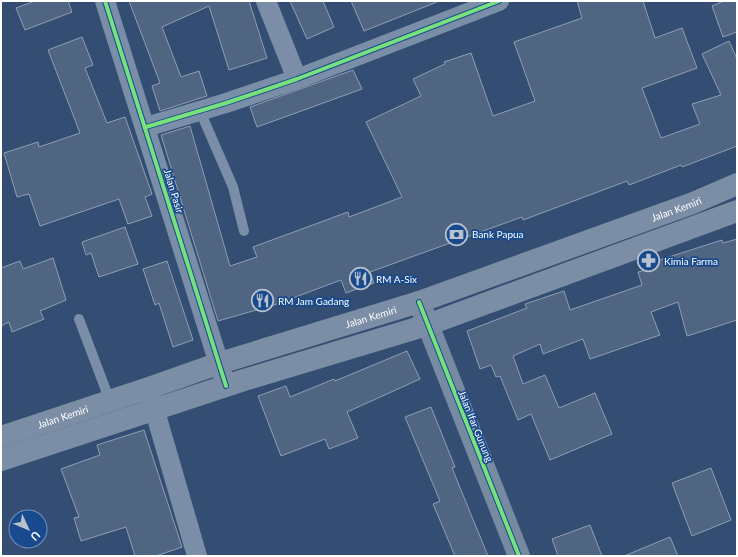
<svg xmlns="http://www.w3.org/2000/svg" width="738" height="557" viewBox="0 0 738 557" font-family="Lato,sans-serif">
  <rect width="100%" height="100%" fill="#334e72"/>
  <!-- building -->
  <path fill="#506582" stroke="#8f9fb4" d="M35 1H68L72 12 25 30 16 8Z
    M129 1H249L267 58 229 70 209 6 162 27 181 77 199 71 207 96 160 111 152 86 160 83Z
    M290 1H323L334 27 307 39Z
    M351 1H437V2L364 31Z
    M577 1H643L655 38 682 28 697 68 642 88 661 138 700 124 692 104 721 95 702 54 729 41 737 59V146L682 167 681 165 629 185 627 181 523 220 522 217 370 272 374 283 346 293 341 280 274 305 218 321 161 135 190 126 230 266 257 257 253 247 348 212 349 217 402 197 366 122 421 96 413 79 445 64 444 62 471 53 493 116 535 101 514 42 582 18Z
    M724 1H737V32L723 37 712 6Z
    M82 37 93 65 85 68 107 123 125 117 152 194 145 197 152 216 128 224 119 199 40 226 29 194 17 197 4 153 38 142 39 147 80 133 48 50Z
    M353 70 362 89 257 127 250 107Z
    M125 227 138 264 99 277 91 253 86 255 82 242Z
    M737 239V320L687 336 678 302 651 312 660 335 590 359 583 339 543 354 540 344 513 356 523 384 545 375 559 408 595 393 612 434 550 460 531 414 518 420 500 376 496 377 491 365 480 369 467 331 527 308 525 304 564 291 570 310 642 285 638 272 646 270 644 265 722 240 723 243Z
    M53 258 66 300 40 311 44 319 12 332 9 322 1 326V268L20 261 23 269Z
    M167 261 193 340 173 347 159 303 155 305 143 269Z
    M407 351 420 379 347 412 358 438 329 449 325 439 281 456 258 396 286 386 290 397 334 379 335 381Z
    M431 407 455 467 452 468 488 556H455L433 504 440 501 405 417Z
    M144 430 182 547 156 556H135L126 527 81 541 74 518 79 517 61 469 100 455 97 445Z
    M711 468 731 520 692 536 672 483Z
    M590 525 602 556H558L552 539Z
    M670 537 678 556H624Z"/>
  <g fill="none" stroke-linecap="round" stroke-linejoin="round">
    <!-- lane -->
    <path stroke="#7a8ea7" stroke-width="10" d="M200 111 233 187 244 231
      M79 319 110 401"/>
    <!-- street -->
    <path stroke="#7a8ea7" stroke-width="20" d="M105 1 226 386
      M266 1 297 79
      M146 127 226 103 297 79 499 1
      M150 394 197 556"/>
    <!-- secondary -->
    <path stroke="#768aa2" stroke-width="22" d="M419 302 519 556"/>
    <!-- highway -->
    <g stroke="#7b8ea5" stroke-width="22">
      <path id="s1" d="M1 437 149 388 220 363 419 302 693 203 737 184"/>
      <path d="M1 460 244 380 427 325 737 211"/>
    </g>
    <defs>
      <path id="cycleway" d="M105 1 226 386
        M146 127 226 103 297 79 499 1
        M419 302 519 556"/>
    </defs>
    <!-- cycleway casing -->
    <use href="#cycleway" stroke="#184a8d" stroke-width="6"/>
    <!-- cycleway -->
    <use href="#cycleway" stroke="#77e17e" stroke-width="4"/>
  </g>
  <!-- icons -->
  <defs>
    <symbol id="bank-ring" viewBox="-11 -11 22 22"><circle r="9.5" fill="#184a8d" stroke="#b8c1ce" stroke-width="1.5"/><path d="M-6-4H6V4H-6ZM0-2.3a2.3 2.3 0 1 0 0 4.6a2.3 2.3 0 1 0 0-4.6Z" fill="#b8c1ce"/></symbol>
    <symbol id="pharmacy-ring" viewBox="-11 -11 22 22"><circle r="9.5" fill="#184a8d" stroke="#b8c1ce" stroke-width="1.5"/><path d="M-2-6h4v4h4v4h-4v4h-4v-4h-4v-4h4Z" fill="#b8c1ce"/></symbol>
    <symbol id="restaurant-ring" viewBox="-11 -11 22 22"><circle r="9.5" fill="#184a8d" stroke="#b8c1ce" stroke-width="1.5"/><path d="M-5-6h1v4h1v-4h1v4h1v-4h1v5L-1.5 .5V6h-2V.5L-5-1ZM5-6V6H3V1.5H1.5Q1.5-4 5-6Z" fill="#b8c1ce"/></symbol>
  </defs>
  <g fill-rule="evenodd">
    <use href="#bank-ring" x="444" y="222" width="25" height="25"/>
    <use href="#pharmacy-ring" x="636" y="248" width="25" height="25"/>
    <use href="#restaurant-ring" x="348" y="266" width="25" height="25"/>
    <use href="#restaurant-ring" x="250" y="288" width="25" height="25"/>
  </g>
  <g text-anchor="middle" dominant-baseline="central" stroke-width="3.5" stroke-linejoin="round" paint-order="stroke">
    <!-- street labels -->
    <g font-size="10" fill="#fff" stroke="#184a8d">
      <text transform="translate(174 191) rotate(73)">Jalan Pasir</text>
      <text stroke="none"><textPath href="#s1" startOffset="713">Jalan Kemiri</textPath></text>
      <text stroke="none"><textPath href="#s1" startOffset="389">Jalan Kemiri</textPath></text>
      <text stroke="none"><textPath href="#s1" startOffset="65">Jalan Kemiri</textPath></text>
      <text transform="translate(476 426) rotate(68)">Jalan Ifar Gunung</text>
    </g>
    <!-- poi labels -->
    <g font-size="10" fill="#fff" stroke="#184a8d" text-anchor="start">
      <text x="472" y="234">Bank Papua</text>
      <text x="664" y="261">Kimia Farma</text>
      <text x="376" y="279">RM A-Six</text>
      <text x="278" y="301">RM Jam Gadang</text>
    </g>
  </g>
  <!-- border -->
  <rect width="738" height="557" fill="none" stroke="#ffffff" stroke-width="4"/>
  <!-- north arrow -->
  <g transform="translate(28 529) rotate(134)"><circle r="19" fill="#184a8d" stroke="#7492bb"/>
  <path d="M0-3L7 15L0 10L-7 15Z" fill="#b8c1ce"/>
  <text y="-6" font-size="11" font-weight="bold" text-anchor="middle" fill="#ffffff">U</text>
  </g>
</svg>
